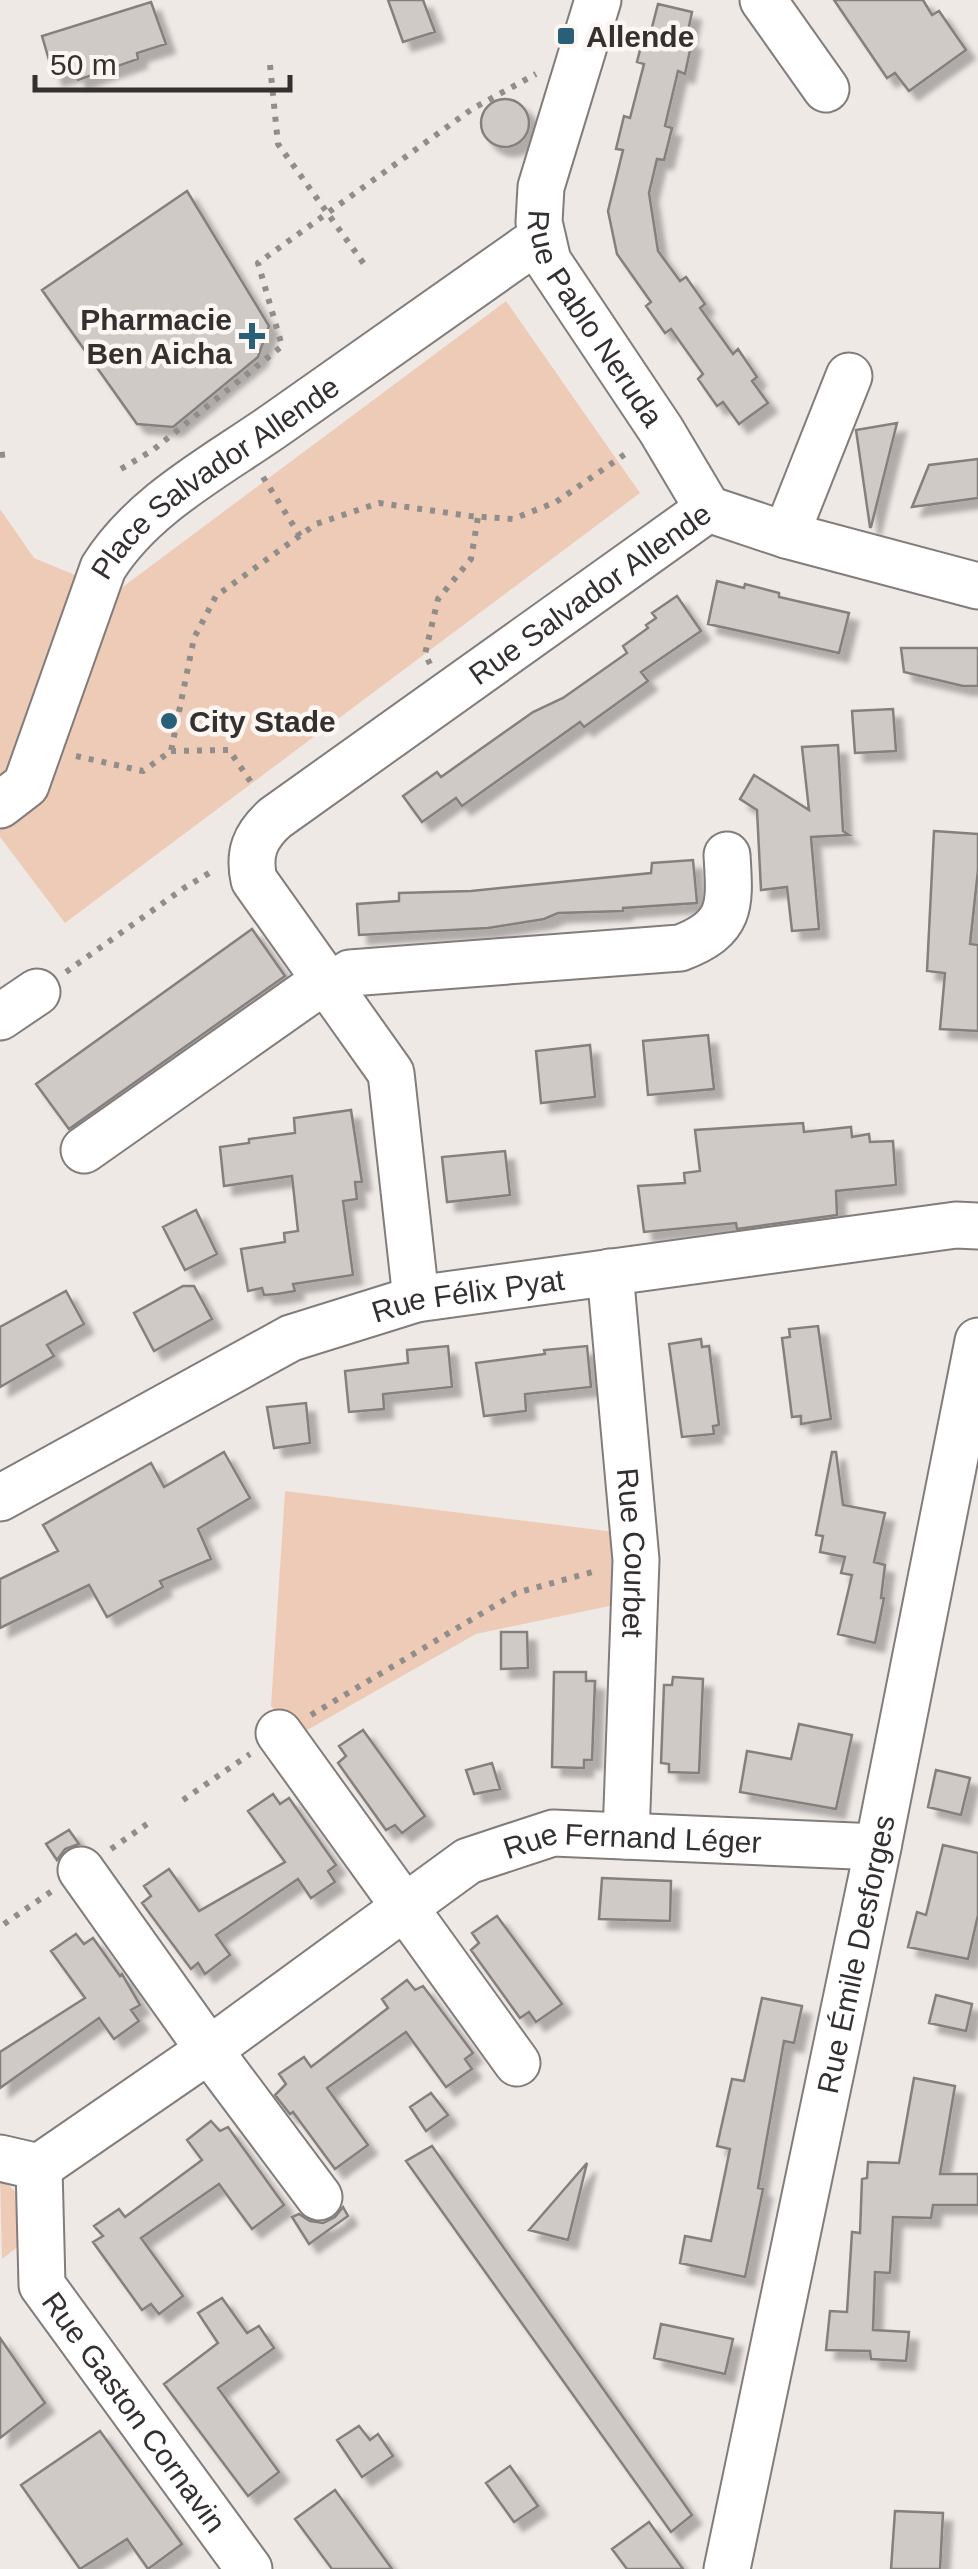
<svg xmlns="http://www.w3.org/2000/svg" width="978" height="2569" viewBox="0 0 978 2569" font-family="Helvetica,sans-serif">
  <defs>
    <filter id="shadow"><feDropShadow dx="9" dy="9" stdDeviation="2.5" flood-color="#0004"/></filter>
  </defs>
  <rect width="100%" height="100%" fill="#efe9e6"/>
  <!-- green -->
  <path fill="#eecbb7" d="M506 301 640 493 65 923 0 837V509L34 558 116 592Z
    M285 1491 623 1533 619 1604 476 1634 295 1737 271 1706Z
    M0 2176 23 2200 24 2242 2 2259Z"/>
  <!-- building -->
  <path fill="#d0cac7" stroke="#85807d" stroke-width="2.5" filter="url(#shadow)" d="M388 0H423L435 32 403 42Z
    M834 0H923L932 15 939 11 966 50 909 91 895 73 887 78Z
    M151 2 166 44 137 53 138 59 78 80 75 71 54 77 42 36Z
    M658 4 692 12 686 40 692 41 685 74 678 71 665 126 672 128 664 160 657 159 649 193 658 251 680 281 686 277 705 304 700 308 733 354 738 349 757 377 752 381 768 403 739 424 723 402 717 406 698 379 703 374 671 329 665 333 646 306 651 302 617 254 608 211 623 150 616 149 624 116 630 118 644 64 637 62 645 30 651 31Z
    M481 123a24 24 0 1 1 48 0a24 24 0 1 1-48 0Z
    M187 191 269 326 258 357 173 427 137 424 42 290Z
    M897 423 871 527H870L856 430Z
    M978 459V498L912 507 929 465Z
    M717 581 744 588 745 584 779 593V597L849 613 839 653 708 624Z
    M677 596 701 631 641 672 648 681 584 727 580 722 462 806 456 798 422 822 403 796 437 772 441 777 533 712 563 698 627 653 623 646 648 628 646 625 656 618 652 613Z
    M901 648H978V686H963L904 672Z
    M893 709 896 751 855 753 852 711Z
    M838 745 843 831 849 835 811 837 819 929 792 931 787 887 761 890 757 810 740 799 754 775 809 810 802 747Z
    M934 831 978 834V870L970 944 978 945V1031L940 1029 945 973 927 971Z
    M693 860 697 903 623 908V911L558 913 544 919 488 928 359 935 357 904 399 901V893L471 891 651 873 652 863Z
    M252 929 285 976 69 1129 36 1084Z
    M708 1035 714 1089 648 1095 643 1041Z
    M590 1045 595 1097 541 1103 536 1051Z
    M351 1110 362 1182H355L357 1199 343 1201 353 1275 293 1284 295 1291 277 1294 264 1295 262 1288 248 1291 241 1249 285 1242 284 1233 298 1231 292 1176 224 1186 220 1147 249 1143V1139L295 1133 294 1118Z
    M803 1123 804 1132 851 1127 852 1137 869 1134 870 1142 893 1141 896 1185 836 1191 837 1215 737 1229 736 1223 644 1232 638 1186 685 1183 684 1173 700 1171 695 1130Z
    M505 1151 510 1195 447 1202 442 1157Z
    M196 1210 217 1254 185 1270 163 1227Z
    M183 1286H194L212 1319 154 1351 134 1313Z
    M66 1291 84 1324 47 1345 54 1356 0 1387V1327Z
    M818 1326 831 1419 801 1424V1416L792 1417 782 1338 790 1337 789 1329Z
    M701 1339 702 1347 709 1346 719 1425 713 1426 714 1434 682 1437 669 1344Z
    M448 1346 452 1387 383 1394 384 1409 349 1412 345 1371 408 1363 407 1350Z
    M587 1346 591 1387 525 1394 526 1411 484 1416 476 1363 545 1354 544 1350Z
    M306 1403 310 1443 274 1448 267 1407Z
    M224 1452 250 1498 198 1529 211 1559 160 1581 163 1587 107 1617 89 1585 0 1628V1579L58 1551 43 1525 151 1463 164 1487Z
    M832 1452H836L843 1505 885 1513 874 1562 885 1565 881 1598H884L875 1643 838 1634 852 1575 841 1573 845 1557 820 1552 823 1536 816 1535Z
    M501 1632H527L528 1668 501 1669Z
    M554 1672H586V1681H595L592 1760H584V1768L552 1767Z
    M673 1677 703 1679 699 1773 669 1772V1764L661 1763 664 1685H672Z
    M799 1724 852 1735 836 1809 740 1792 747 1751 791 1759Z
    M363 1730 425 1816 402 1833 395 1825 386 1830 338 1763 346 1756 339 1746Z
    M492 1763 500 1789 474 1794 466 1770Z
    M936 1770 970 1778 961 1815 928 1807Z
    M273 1794 280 1804 289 1798 336 1865 328 1871 335 1882 311 1898 298 1879 216 1935 230 1955 205 1974 198 1963 191 1969 142 1903 151 1896 144 1886 169 1869 199 1911 285 1862 248 1811Z
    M69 1830 79 1844 65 1849 57 1860 46 1844Z
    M943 1845 978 1853V1915L968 1959 908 1947 917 1912 926 1915Z
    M602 1878 671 1881 670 1921 599 1919Z
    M497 1916 562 2004 536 2022 529 2012 520 2018 471 1950 479 1943 472 1933Z
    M76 1934 84 1944 93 1938 120 1976 122 1974 140 2005 131 2010 139 2021 114 2039 99 2018 0 2088V2052L85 1998 51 1951Z
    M407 1980 415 1990 423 1986 473 2053 465 2059 472 2069 446 2087 406 2032 327 2088 368 2145 335 2169 293 2112 290 2114 275 2095 286 2084 279 2074 304 2057 311 2067 388 2008 382 1999Z
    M936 1995 972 2004 966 2031 929 2023Z
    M762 1998 802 2006 794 2043 784 2041 758 2188 763 2189 745 2277 680 2263 685 2236 711 2241 730 2149 717 2146 732 2079 744 2081Z
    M914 2078 955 2086 940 2174H978V2205H933L931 2218 893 2217 890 2273 875 2272 873 2330 909 2332 906 2361 871 2359 870 2351 826 2350 830 2311 847 2312 852 2232 860 2233 862 2179 867 2178 868 2162 899 2163Z
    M431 2093 448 2115 426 2131 410 2107Z
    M211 2121 220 2131 228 2127 284 2205 252 2229 219 2184 141 2238 183 2296 159 2314 151 2304 142 2310 93 2242 103 2236 94 2226 119 2209 125 2217 202 2160 187 2140Z
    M432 2146 692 2515 671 2532 406 2161Z
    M587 2163 568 2240 529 2230Z
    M343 2207 348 2216 309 2244 292 2217 299 2214 310 2221 323 2223 335 2217Z
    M222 2298 247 2333 259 2326 274 2348 218 2388 279 2472 248 2496 164 2384 218 2343 198 2313Z
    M661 2324 733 2339 725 2374 654 2358Z
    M0 2338 45 2403 0 2438Z
    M359 2426 370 2440 378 2434 393 2456 362 2477 337 2440Z
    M100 2431 182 2544 148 2569 127 2539 80 2569 21 2485Z
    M510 2466 538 2506 514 2522 486 2483Z
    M335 2490 392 2569H332L295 2519Z
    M895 2511 943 2513 940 2569H891Z
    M649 2522 683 2569H627L612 2549Z"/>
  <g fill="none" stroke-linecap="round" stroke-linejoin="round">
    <defs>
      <g id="minor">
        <path id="s1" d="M598 0 541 187 539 222 548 261 661 430 708 509"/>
        <path d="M763 0 826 89"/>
        <path d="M708 509 786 535 978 586"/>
        <path d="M786 535 849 376"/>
        <path id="s2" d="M0 805 26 785 103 568C143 504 217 466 278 423 361 365 444 306 528 247L543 242"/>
        <path d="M330 988 350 973 680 948C733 928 730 905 727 855"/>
        <path d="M0 1017 37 992"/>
        <path d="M84 1150 324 981"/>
        <path id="s3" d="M610 1272 636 1560 626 1836"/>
        <path id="s4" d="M416 1299 391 1073 254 880C248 853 255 836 275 818L708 509"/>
        <path id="s5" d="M0 1498 291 1338 416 1299 956 1225 978 1226"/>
        <path d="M279 1733 517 2063"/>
        <path d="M81 1870 209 2050 319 2197"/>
        <path id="s6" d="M0 2158 39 2167 42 2285 249 2569"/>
        <path id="s7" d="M39 2167 209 2050 468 1861 553 1833 878 1847"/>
        <path id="s8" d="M727 2569 878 1847 978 1341"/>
      </g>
    </defs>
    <!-- minor casing -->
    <use href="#minor" stroke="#827c7a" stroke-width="49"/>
    <!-- path -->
    <path stroke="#918d8b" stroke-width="6" stroke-dasharray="5 8" stroke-linecap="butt" d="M270 65 278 144 364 264
      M0 455 10 454
      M121 469 153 450 282 346 258 263 472 109 536 74
      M263 477 300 536
      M430 664 425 654 438 599 471 559 478 517
      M171 751 229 750 255 788
      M76 756 143 771 171 751 194 638 216 596 316 524 379 503 470 516 513 519 556 502 631 450
      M66 972 184 888 216 869
      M311 1715 516 1593 596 1571
      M183 1800 250 1754
      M111 1849 147 1824
      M4 1924 52 1891"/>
    <!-- minor -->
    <use href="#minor" stroke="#fff" stroke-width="45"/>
  </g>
  <!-- markers -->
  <g fill="#28607a" stroke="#fcf6f3" stroke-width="4">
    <rect x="556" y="26" width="20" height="20" rx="5"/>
    <path d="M247 321h10v10h10v10h-10v10h-10v-10h-10v-10h10z"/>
    <circle cx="169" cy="721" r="10"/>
  </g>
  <g text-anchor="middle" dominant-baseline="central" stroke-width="9" stroke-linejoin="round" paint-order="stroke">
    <!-- poi labels -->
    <g font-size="30" font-weight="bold" fill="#33302f" stroke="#fcf6f3" text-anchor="start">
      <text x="586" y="36">Allende</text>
      <text x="232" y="319" text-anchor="end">Pharmacie<tspan x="232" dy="34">Ben Aicha</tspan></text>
      <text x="189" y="721">City Stade</text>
    </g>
    <!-- street labels -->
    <g font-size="30" fill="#33302f" stroke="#fcf6f3">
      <text stroke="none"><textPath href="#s1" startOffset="342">Rue Pablo Neruda</textPath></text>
      <text stroke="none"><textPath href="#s2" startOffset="408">Place Salvador Allende</textPath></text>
      <text stroke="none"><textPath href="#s4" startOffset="920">Rue Salvador Allende</textPath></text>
      <text stroke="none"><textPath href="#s5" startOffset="515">Rue Félix Pyat</textPath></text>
      <text stroke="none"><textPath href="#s3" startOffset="282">Rue Courbet</textPath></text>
      <text stroke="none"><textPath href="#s7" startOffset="695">Rue Fernand Léger</textPath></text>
      <text stroke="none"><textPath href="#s8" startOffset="628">Rue Émile Desforges</textPath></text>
      <text stroke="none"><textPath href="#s6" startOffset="315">Rue Gaston Cornavin</textPath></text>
    </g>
  </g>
  <!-- scale -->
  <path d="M35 75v15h255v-15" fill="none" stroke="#33302f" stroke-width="5"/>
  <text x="50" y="75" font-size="30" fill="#33302f" stroke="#fcf6f3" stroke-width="8" paint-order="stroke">50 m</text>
</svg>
